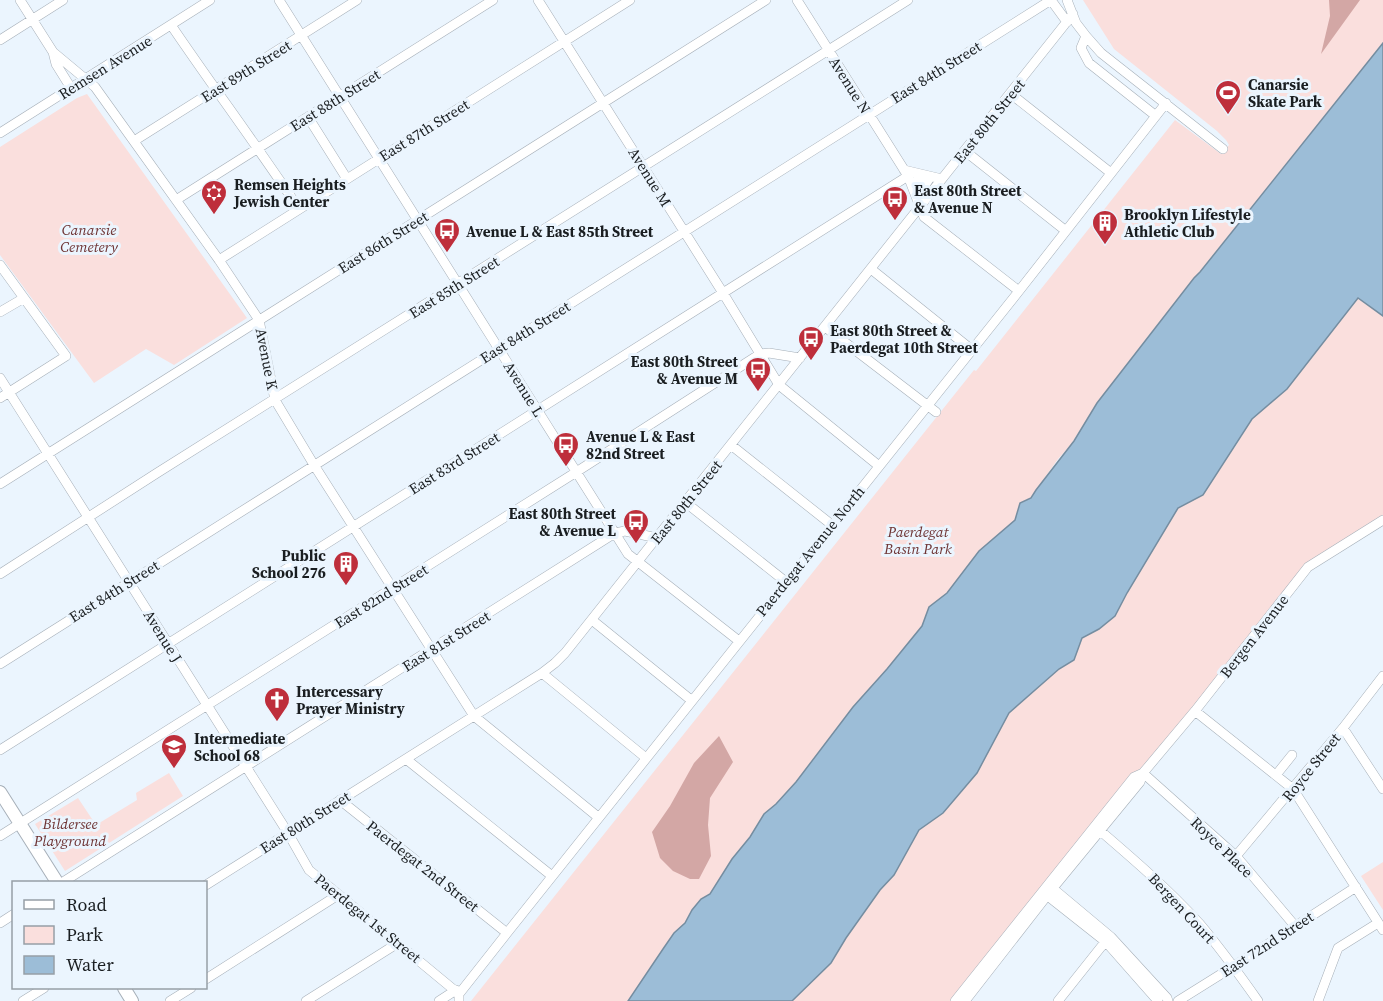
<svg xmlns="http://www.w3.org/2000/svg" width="1383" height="1001" viewBox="0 0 1383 1001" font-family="'Source Serif 4',serif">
  <rect width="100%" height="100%" fill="#ebf5fe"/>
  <!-- green -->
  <path fill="#fadfdd" d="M1083 0H1383V43L1149 335 1097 403 1070 446 1058 459 1015 520 1007 527 636 989 628 1001H471L974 370 976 371 1175 120 1221 154 1229 145 1226 140 1217 131 1114 49Z
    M87 94 247 318 174 365 146 349 94 383 0 255V147L77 98Z
    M1358 298 1383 312V518L1308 567 965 1001H785L911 844 919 830 927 824 993 742 1009 713 1035 690 1168 523 1178 508 1183 505 1235 447 1252 419 1287 389Z
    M169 773 183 796 65 871 35 824 78 798 96 825 137 800 136 793Z
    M1383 862V910L1361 876Z"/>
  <!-- forest -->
  <path fill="#d3a7a5" d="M1329 0H1360L1321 54 1330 16Z
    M719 736 733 762 710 798 708 825 711 856 699 879H690L673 871 660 858 652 832 670 806 694 763Z"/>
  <!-- water -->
  <path fill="#9cbdd7" stroke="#758da0" stroke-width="1.5" d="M1383 43V316L1358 298 1287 389 1252 419 1203 495 1178 508 1127 593 1115 616 1099 629 1082 638 1074 660 1059 669 1009 713 977 773 943 813 919 830 894 875 880 890 846 938 831 963 792 1001H628L663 949 674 933 685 923 692 910 701 899 710 894 732 859 750 837 764 814 776 804 796 782 853 707 887 669 922 626 929 607 947 593 979 551 1015 520 1020 503 1031 498 1036 490 1074 441 1097 403 1194 278 1200 272Z"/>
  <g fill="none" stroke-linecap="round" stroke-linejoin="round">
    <defs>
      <path id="minor" d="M20 0 53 52 56 64 71 88
        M279 0 628 554 739 641
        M538 0 723 293 779 385 879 466
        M797 0 908 176 924 217 1019 291
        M1051 0 1067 22
        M1067 0 1076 23 1086 36 1101 53 1223 149
        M171 25C213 87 258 147 299 209
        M1086 36 1081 48 1089 63 1156 116
        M0 40 63 0
        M53 52 95 87 219 260 259 320 275 400 314 465 474 716 598 817
        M1011 94 1111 173
        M308 117 347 179
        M0 133 210 0
        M134 141 357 0
        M965 151 1066 231
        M904 170 942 179
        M918 177 929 179 923 188 920 186Z
        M176 200 493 0
        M219 260 630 0
        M0 265 66 356 0 398
        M871 269 972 350
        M0 312 24 298
        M825 327 936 412
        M0 378 288 833 309 870 459 994
        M731 445 832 525
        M0 484 766 0
        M685 502 786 582
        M0 574 157 473 908 0
        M592 620 691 700
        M0 664 1051 0
        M542 673 646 758
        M1195 711 1293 789 1383 930
        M1343 728 1383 789
        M0 750 908 176
        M406 759 552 876
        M1143 773 1236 856 1295 926
        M1276 775 1292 755
        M340 800 507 933
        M1097 828C1132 858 1167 888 1199 923 1220 948 1239 974 1258 1001
        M0 836 570 476 760 354 769 353 800 358
        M1236 856 1343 728 1383 676
        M63 882 615 533 625 531 657 538
        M206 885 542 673 555 663 565 653 1073 14
        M1050 886 1111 937 1167 998 1168 1001
        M1044 893 1106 942 1158 1001
        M0 923 14 914
        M206 979 338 895
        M23 1001 44 988
        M170 1001 191 988
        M306 1001 398 943
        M439 1001 456 990
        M459 1001V994L507 933 1019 291 1166 103
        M955 1001 1134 777 1143 773
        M965 1001 1053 888 1140 782 1143 773 1195 711 1308 567 1383 520
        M1058 1001 1101 947 1110 938
        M1178 1001 1234 966 1356 887
        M1318 1001 1338 948 1378 923"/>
      <path id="major" d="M0 792 57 882
        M124 988 132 1001"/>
    </defs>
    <!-- minor casing -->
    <use href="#minor" stroke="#a6afb8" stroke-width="10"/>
    <!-- major casing -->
    <use href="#major" stroke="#a6afb8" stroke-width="14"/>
    <!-- minor -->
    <use href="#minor" stroke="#fff" stroke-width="9"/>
    <!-- major -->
    <use href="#major" stroke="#fff" stroke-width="12"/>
  </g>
  <!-- icons -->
  <defs>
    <symbol id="stadium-pin" viewBox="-11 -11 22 30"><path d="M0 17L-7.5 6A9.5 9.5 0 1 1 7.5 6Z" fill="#be2e3b" stroke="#ebf5fe"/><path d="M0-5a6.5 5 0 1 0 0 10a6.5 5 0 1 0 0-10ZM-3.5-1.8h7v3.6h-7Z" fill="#fff"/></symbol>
    <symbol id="synagogue-pin" viewBox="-11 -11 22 30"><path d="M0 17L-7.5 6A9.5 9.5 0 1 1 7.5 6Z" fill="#be2e3b" stroke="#ebf5fe"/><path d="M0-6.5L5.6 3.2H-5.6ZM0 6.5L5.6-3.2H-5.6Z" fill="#fff"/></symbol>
    <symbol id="bus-pin" viewBox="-11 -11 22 30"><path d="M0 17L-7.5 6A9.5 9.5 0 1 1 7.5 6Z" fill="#be2e3b" stroke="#ebf5fe"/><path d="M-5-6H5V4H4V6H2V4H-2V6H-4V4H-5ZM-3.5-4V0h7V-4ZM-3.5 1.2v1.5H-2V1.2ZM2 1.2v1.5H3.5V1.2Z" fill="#fff"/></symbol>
    <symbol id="building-pin" viewBox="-11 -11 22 30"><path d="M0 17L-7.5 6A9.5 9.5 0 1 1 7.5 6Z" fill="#be2e3b" stroke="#ebf5fe"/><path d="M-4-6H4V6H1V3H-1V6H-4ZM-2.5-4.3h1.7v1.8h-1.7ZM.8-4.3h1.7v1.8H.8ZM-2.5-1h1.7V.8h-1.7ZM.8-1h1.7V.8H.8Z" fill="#fff"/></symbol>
    <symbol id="church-pin" viewBox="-11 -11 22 30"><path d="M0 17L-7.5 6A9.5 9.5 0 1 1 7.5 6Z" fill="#be2e3b" stroke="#ebf5fe"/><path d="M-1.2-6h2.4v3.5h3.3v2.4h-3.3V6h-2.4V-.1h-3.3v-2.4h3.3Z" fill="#fff"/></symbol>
    <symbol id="school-pin" viewBox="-11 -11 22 30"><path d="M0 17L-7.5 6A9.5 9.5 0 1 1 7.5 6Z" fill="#be2e3b" stroke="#ebf5fe"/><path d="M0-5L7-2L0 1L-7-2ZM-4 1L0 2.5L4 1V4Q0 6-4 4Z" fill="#fff"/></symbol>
  </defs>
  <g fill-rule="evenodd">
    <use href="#stadium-pin" x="1213" y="78" width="30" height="40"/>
    <use href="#synagogue-pin" x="199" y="178" width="30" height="40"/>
    <use href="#bus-pin" x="880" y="184" width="30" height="40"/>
    <use href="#building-pin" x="1090" y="208" width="30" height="40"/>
    <use href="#bus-pin" x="432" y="216" width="30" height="40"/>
    <use href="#bus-pin" x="796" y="324" width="30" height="40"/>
    <use href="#bus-pin" x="743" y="355" width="30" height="40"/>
    <use href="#bus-pin" x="551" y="430" width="30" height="40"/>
    <use href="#bus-pin" x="621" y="507" width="30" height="40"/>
    <use href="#building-pin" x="331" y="549" width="30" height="40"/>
    <use href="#church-pin" x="262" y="685" width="30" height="40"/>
    <use href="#school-pin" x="159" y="732" width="30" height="40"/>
  </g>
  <g text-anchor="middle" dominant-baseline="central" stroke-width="6" stroke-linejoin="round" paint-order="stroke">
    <!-- street labels -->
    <g font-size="15" fill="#1a1e21" stroke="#ebf5fe">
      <text transform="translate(105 67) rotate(-32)">Remsen Avenue</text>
      <text transform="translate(246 71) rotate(-32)">East 89th Street</text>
      <text transform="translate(936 72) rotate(-32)">East 84th Street</text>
      <text transform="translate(850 85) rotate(58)">Avenue N</text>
      <text transform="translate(335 100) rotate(-32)">East 88th Street</text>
      <text transform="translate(989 121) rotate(-51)">East 80th Street</text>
      <text transform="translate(424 130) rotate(-32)">East 87th Street</text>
      <text transform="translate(650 177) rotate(58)">Avenue M</text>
      <text transform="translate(383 242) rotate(-32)">East 86th Street</text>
      <text transform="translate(454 287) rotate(-32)">East 85th Street</text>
      <text transform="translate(525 332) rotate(-32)">East 84th Street</text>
      <text transform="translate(267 359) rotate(79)">Avenue K</text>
      <text transform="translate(524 389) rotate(58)">Avenue L</text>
      <text transform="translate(454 463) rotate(-32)">East 83rd Street</text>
      <text transform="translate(686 502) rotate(-51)">East 80th Street</text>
      <text transform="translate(810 551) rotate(-51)">Paerdegat Avenue North</text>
      <text transform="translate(114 591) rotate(-32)">East 84th Street</text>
      <text transform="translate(381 596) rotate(-32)">East 82nd Street</text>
      <text transform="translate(163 636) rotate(58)">Avenue J</text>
      <text transform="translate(1254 636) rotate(-52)">Bergen Avenue</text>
      <text transform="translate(446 641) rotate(-32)">East 81st Street</text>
      <text transform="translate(1311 767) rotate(-51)">Royce Street</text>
      <text transform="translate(305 822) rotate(-32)">East 80th Street</text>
      <text transform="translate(1222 847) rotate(44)">Royce Place</text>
      <text transform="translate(423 866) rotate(38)">Paerdegat 2nd Street</text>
      <text transform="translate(1182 908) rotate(47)">Bergen Court</text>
      <text transform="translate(368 918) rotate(39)">Paerdegat 1st Street</text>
      <text transform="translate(1267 944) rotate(-33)">East 72nd Street</text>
    </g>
    <!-- poi labels -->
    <g font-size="15" font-weight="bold" fill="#1a1e21" stroke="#ebf5fe" text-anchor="start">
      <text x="1248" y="84">Canarsie<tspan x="1248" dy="17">Skate Park</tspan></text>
      <text x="234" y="184">Remsen Heights<tspan x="234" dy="17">Jewish Center</tspan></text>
      <text x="914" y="190">East 80th Street<tspan x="914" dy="17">&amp; Avenue N</tspan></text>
      <text x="1124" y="214">Brooklyn Lifestyle<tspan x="1124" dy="17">Athletic Club</tspan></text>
      <text x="466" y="231">Avenue L &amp; East 85th Street</text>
      <text x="830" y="330">East 80th Street &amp;<tspan x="830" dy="17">Paerdegat 10th Street</tspan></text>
      <text x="738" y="361" text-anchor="end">East 80th Street<tspan x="738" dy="17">&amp; Avenue M</tspan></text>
      <text x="586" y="436">Avenue L &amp; East<tspan x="586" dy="17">82nd Street</tspan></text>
      <text x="616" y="513" text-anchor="end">East 80th Street<tspan x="616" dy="17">&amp; Avenue L</tspan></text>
      <text x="326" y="555" text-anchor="end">Public<tspan x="326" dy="17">School 276</tspan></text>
      <text x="296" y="691">Intercessary<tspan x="296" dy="17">Prayer Ministry</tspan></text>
      <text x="194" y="738">Intermediate<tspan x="194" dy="17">School 68</tspan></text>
    </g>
    <!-- park labels -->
    <g font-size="15" font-style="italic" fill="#6e3434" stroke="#ebf5fe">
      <text x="89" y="229">Canarsie<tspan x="89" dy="17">Cemetery</tspan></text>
      <text x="918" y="531">Paerdegat<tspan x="918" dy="17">Basin Park</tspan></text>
      <text x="70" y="823">Bildersee<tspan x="70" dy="17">Playground</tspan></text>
    </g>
  </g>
  <!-- legend -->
  <rect x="12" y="881" width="195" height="108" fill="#ebf5fe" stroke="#979fa6" stroke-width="1.5"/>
  <rect x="24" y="900" width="30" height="9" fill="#ffffff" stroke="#979fa6" stroke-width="1.5"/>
  <text x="66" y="911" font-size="18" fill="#1a1e21">Road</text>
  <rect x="24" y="926" width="30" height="18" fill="#fadfdd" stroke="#979fa6" stroke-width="1.5"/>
  <text x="66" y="941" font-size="18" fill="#1a1e21">Park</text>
  <rect x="24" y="956" width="30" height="18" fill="#9cbdd7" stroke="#979fa6" stroke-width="1.5"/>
  <text x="66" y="971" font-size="18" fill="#1a1e21">Water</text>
</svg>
